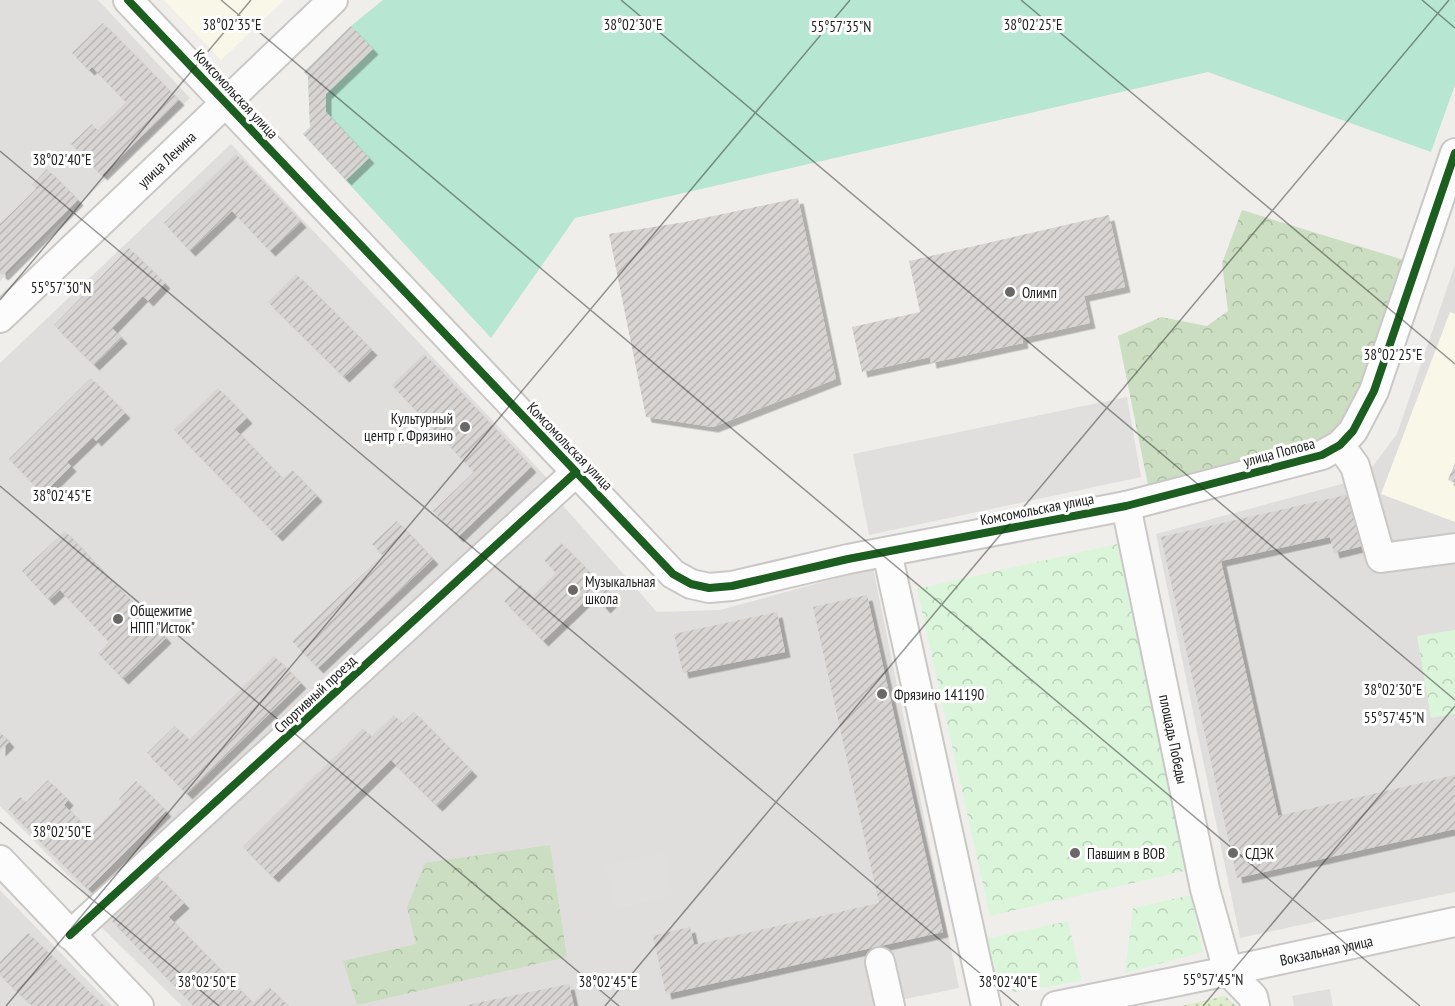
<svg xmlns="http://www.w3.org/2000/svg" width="1455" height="1006" viewBox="0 0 1455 1006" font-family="'PT Sans Narrow',sans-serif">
  <defs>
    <pattern id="grass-dots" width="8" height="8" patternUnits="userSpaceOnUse" patternTransform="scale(1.5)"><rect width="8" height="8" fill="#ddeccb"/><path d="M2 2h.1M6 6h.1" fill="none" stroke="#bdcaae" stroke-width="1.8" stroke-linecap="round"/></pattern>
    <pattern id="forest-crowns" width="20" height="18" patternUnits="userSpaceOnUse" patternTransform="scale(1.5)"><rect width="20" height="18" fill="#cbdec1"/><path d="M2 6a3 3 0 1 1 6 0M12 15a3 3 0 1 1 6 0" fill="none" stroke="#aebea6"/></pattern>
    <pattern id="park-crowns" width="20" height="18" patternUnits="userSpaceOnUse" patternTransform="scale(1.5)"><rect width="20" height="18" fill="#daf5da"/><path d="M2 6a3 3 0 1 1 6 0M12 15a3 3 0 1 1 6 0" fill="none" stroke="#bbd2bb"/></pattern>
    <pattern id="building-hatch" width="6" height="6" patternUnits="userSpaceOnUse" patternTransform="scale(1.5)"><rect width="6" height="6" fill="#d7d4d2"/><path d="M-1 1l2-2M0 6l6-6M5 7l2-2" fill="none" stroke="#b8b6b4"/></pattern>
    <filter id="shadow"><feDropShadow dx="5.5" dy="5.5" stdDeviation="0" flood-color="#0004"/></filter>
  </defs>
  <rect width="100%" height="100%" fill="#f0eeeb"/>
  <!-- residential -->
  <path fill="#dfdedc" d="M0 0H98L190 98 0 281Z
    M231 144 548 479 92 900 0 806V363Z
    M1455 265V892L1240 938 1156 534 1364 478 1397 434Z
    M559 501 657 612 720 610 873 568 959 988 871 1006H182L95 921Z
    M0 890 112 1006H0Z"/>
  <!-- education -->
  <path fill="#f8f7e8" d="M164 0H284L221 60Z
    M1450 312 1455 314V522L1381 494Z"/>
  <!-- grass -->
  <path fill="url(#grass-dots)" d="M1225 996 1237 1006H1181Z"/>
  <!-- forest -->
  <path fill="url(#forest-crowns)" d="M1242 210 1407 261 1354 409 1321 443 1151 500 1118 336 1161 317 1207 326 1228 311 1222 263Z
    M550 845 567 957 357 1005 343 961 416 944 407 907 425 863Z"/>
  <!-- park -->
  <path fill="url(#park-crowns)" d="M1117 544 1189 870 990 916 917 589Z
    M1455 630V714L1431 718 1417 636Z
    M1191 895 1203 952 1125 973 1133 908Z
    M1068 921 1082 981 1014 992 984 961 982 940Z"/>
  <!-- pitch -->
  <path fill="#b7e6d2" d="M383 0H1455V85L1431 152 1208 72 575 218 491 338 303 134 310 127 308 77 304 72 351 26Z"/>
  <!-- parking -->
  <path fill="#e0dfde" d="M1127 397 1141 477 869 535 853 454Z
    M664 852 673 896 615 909 605 866Z
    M1330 989 1333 1006H1294L1292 996Z"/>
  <!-- building -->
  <path fill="url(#building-hatch)" filter="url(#shadow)" d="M103 23 179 100 102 175 71 144 92 124 97 130 126 102 92 67 89 70 72 53Z
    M351 26 373 49 326 94V112L369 158 346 180 303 134 310 128 308 76 304 72Z
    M236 154 301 222 270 251 232 211 190 251 164 223Z
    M47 169 78 200 3 275 0 273V224L36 189 32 185Z
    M798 198 836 379 713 427 646 417 609 234 685 222Z
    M1109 215 1125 287 1084 296 1090 323 1022 338 1023 343 931 363 930 357 862 372 852 327 920 312 909 261Z
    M129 248 165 283 148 301 143 296 112 328 122 338 94 365 54 325Z
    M296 274 372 350 344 377 268 302Z
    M424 354 531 467 458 537 433 511 474 472 392 385Z
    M91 378 125 413 96 441 93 437 67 462 71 466 43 494 9 459Z
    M218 388 247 418 235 429 283 479 292 470 317 496 277 536 174 430Z
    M1455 463V483L1448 480Z
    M1359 492 1371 544 1334 553 1330 537 1221 561 1278 816 1455 775V829L1237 878 1161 537Z
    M397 521 433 559 318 668 292 641 383 555 372 544Z
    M65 531 166 638 123 679 98 653 109 642 60 590 49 600 22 571Z
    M561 543 615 598 605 608 592 594 543 641 504 601 521 585 532 597 556 573 544 560Z
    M867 595 943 932 666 994 653 936 690 927 694 945 879 903 813 607Z
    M777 612 785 652 683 673 674 634Z
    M274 656 301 683 187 794 147 753 175 726 189 740Z
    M414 712 472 771 437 806 391 760 273 877 243 847 363 728 371 737 394 715 402 723Z
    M0 732 9 742 0 751Z
    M48 780 68 800 64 805 92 833 122 802 119 799 136 781 166 811 88 889 8 809 20 797 26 802Z
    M158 876 184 903 169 917 253 1003 269 987 288 1006H194L112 921Z
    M28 933 104 1006H33L0 975V962Z
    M569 984 574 1006H467V1005Z"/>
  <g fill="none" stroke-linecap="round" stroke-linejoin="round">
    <defs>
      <g id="minor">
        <path d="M128 0 673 574 691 584 709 588 732 586 848 559 1126 506 1322 455 1340 445 1353 431 1374 391 1455 153"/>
        <path id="s1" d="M0 318 333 0"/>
        <path d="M1340 445 1355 466 1381 558 1455 548"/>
        <path id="s2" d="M1126 506 1205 889 1228 971 1253 997 1255 1006"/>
        <path d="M887 552 986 1006"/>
        <path d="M0 860 139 1006"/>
        <path d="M70 935 576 472"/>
        <path d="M880 962 890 1006"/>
        <path id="s3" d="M1056 1006 1228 971 1455 922"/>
      </g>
    </defs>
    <!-- minor casing -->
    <use href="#minor" stroke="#c9c8c7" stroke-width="32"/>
    <!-- minor -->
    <use href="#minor" stroke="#fdfcfc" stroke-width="28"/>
    <defs>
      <path id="cycleway" d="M128 0 673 574 691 584 709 588 732 586 848 559 1126 506 1322 455 1340 445 1353 431 1374 391 1455 153
        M70 935 576 472"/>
    </defs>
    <!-- cycleway casing -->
    <use href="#cycleway" stroke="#fff" stroke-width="11"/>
    <!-- cycleway -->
    <use href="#cycleway" stroke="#1b5e20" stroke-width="8"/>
  </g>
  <!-- ticks -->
  <path fill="none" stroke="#222" stroke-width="1.5" stroke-opacity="0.45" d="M221 0 1420 1006M621 0 1455 700M1021 0 1455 364M1422 0 1455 28M0 151 1019 1006M0 300 251 0M0 486 619 1006M0 822 219 1006M6 1006 850 0M605 1006 1449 0M1203 1006 1455 706"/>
  <!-- markers -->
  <g fill="#6a6968" stroke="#fff" stroke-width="2">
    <circle cx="1010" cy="292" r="6"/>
    <circle cx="465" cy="427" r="6"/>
    <circle cx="573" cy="590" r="6"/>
    <circle cx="118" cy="619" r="6"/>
    <circle cx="882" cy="694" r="6"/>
    <circle cx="1075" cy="853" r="6"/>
    <circle cx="1233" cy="853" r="6"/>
  </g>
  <g text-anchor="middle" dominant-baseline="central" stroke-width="6" stroke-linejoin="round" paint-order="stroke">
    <!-- street labels -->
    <g font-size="15" fill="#222" stroke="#fff">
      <text transform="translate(236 94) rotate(47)">Комсомольская улица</text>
      <text stroke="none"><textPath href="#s1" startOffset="230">улица Ленина</textPath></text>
      <text transform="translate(570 446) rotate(46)">Комсомольская улица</text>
      <text transform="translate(1279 452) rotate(-15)">улица Попова</text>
      <text transform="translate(1037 509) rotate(-11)">Комсомольская улица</text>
      <text transform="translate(315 694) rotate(-43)">Спортивный проезд</text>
      <text stroke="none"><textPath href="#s2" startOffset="238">площадь Победы</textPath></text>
      <text stroke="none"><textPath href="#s3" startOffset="276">Вокзальная улица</textPath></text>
    </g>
    <!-- poi labels -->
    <g font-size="15" fill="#222" stroke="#fff" text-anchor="start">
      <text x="1022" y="292">Олимп</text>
      <text x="453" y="418" text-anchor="end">Культурный<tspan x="453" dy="17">центр г. Фрязино</tspan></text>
      <text x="585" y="581">Музыкальная<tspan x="585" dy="17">школа</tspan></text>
      <text x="130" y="610">Общежитие<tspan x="130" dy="17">НПП "Исток"</tspan></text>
      <text x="894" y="694">Фрязино 141190</text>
      <text x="1087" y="853">Павшим в ВОВ</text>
      <text x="1245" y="853">СДЭК</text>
    </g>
  </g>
  <g font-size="15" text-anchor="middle" fill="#222" stroke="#fff" stroke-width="6" stroke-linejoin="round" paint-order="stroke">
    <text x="232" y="30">38°02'35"E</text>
    <text x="633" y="30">38°02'30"E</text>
    <text x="1033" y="30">38°02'25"E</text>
    <text x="841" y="32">55°57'35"N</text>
    <text x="62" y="165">38°02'40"E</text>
    <text x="61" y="293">55°57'30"N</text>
    <text x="1393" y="360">38°02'25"E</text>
    <text x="62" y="501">38°02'45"E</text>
    <text x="1393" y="695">38°02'30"E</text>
    <text x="1394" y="723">55°57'45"N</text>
    <text x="62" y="837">38°02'50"E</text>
    <text x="1213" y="985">55°57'45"N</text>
    <text x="207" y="987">38°02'50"E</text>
    <text x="608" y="987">38°02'45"E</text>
    <text x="1008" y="987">38°02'40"E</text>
  </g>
</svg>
